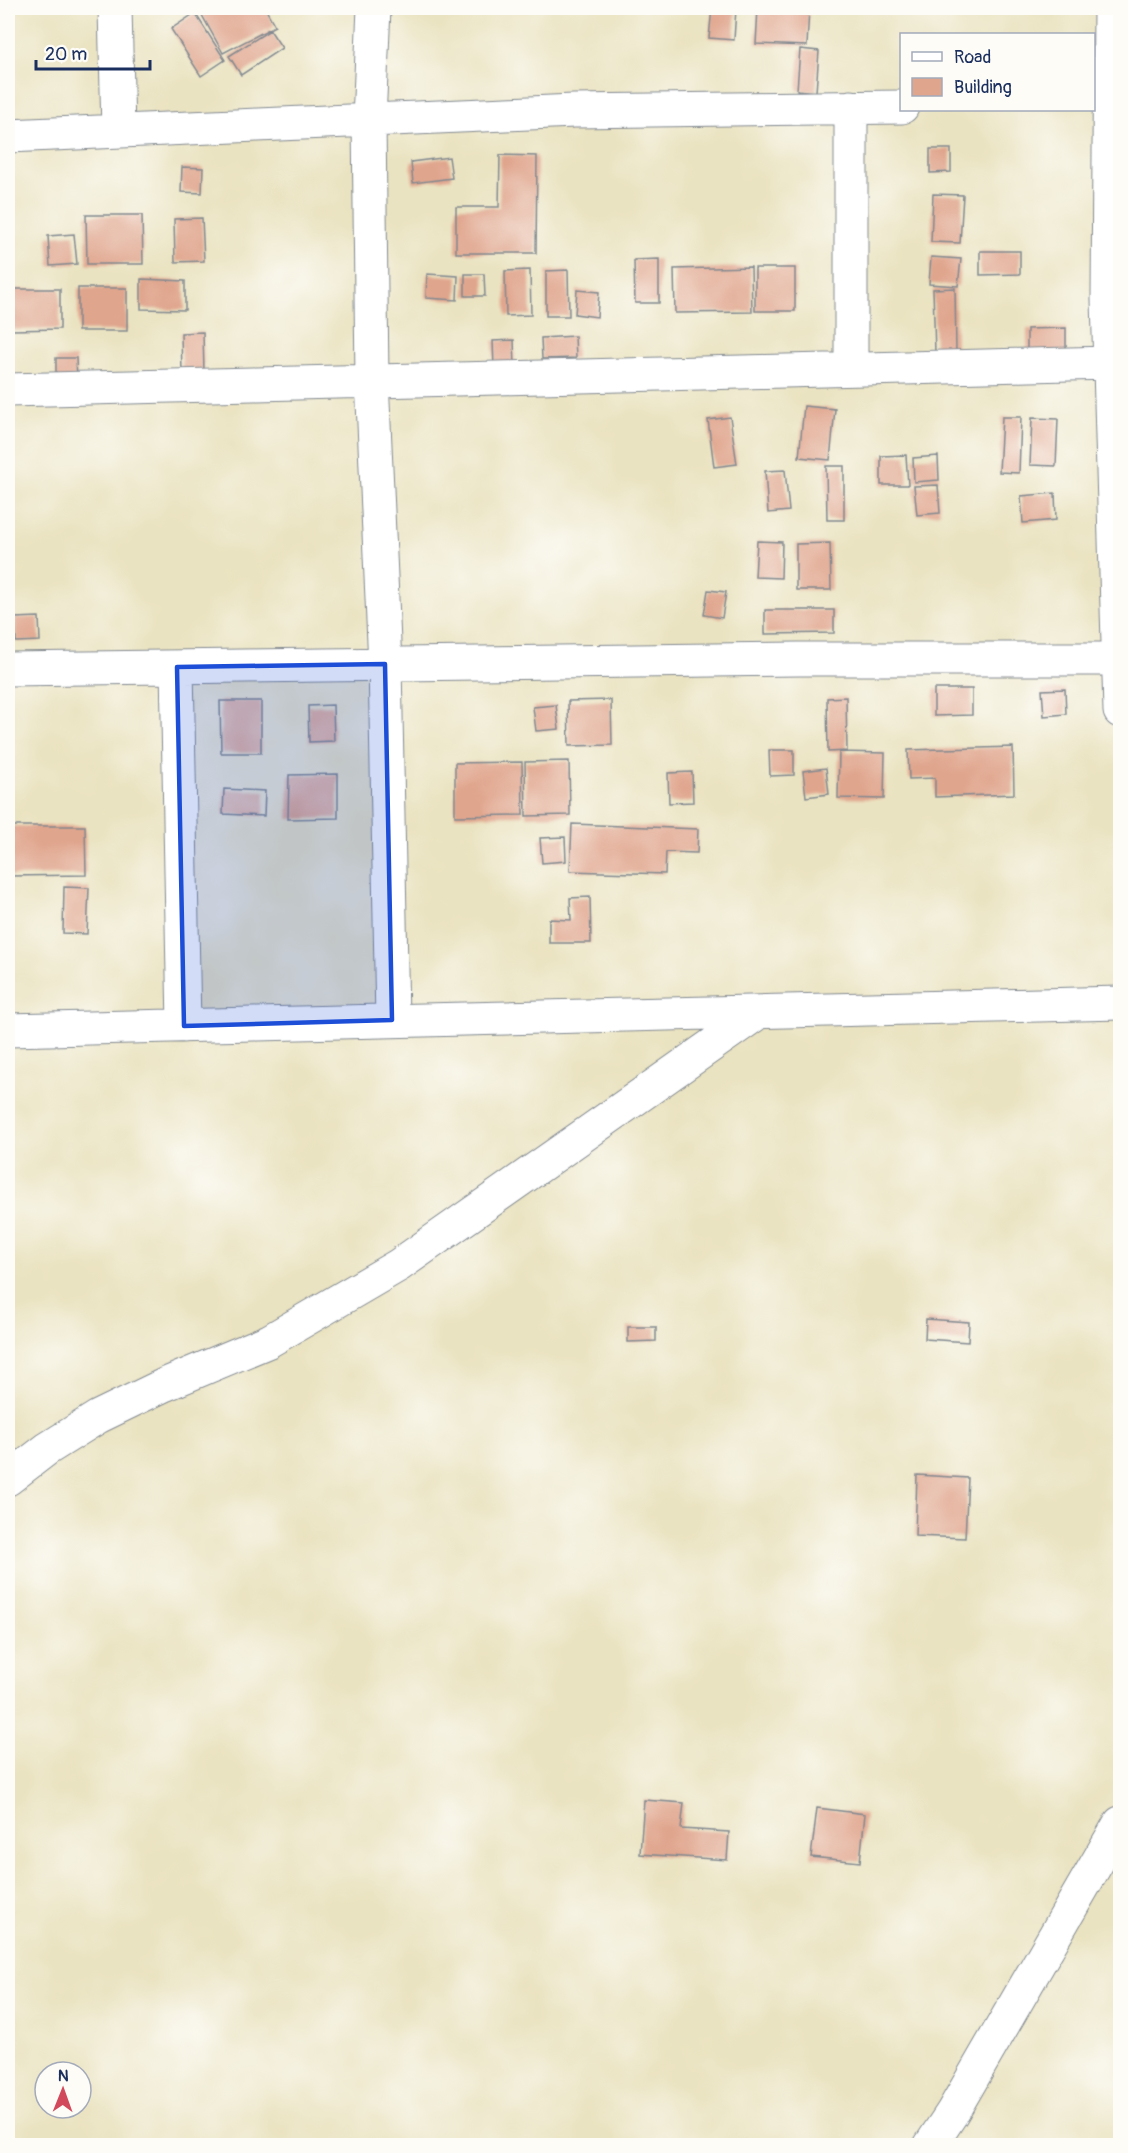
<svg xmlns="http://www.w3.org/2000/svg" width="1128" height="2153" viewBox="0 0 1128 2153" font-family="Pangolin,sans-serif">
  <rect width="100%" height="100%" fill="#fdfcf7"/>
  <filter id="ink" filterUnits="userSpaceOnUse"><feTurbulence type="fractalNoise" baseFrequency=".0167" numOctaves="2"/><feDisplacementMap in="SourceGraphic" scale="12" xChannelSelector="R" yChannelSelector="G"/><feConvolveMatrix kernelMatrix="1 2 1 2 8 2 1 2 1" color-interpolation-filters="sRGB"/></filter>
  <filter id="wash" filterUnits="userSpaceOnUse"><feTurbulence type="fractalNoise" baseFrequency=".008" numOctaves="4" result="noise"/><feDisplacementMap in="SourceGraphic" scale="24" xChannelSelector="R" yChannelSelector="G"/><feGaussianBlur stdDeviation="1.35" result="paint"/><feColorMatrix in="noise" values="0 0 0 0 0 0 0 0 0 0 0 0 0 0 0 0 0 1.4 0 .05"/><feComposite in="paint" operator="in"/></filter>
  <g filter="url(#wash)">
    <rect width="100%" height="100%" fill="#eae3c1"/>
    <g id="blocks">
      <!-- building -->
      <path fill="#e0a58d" d="M198 8H265L275 26 223 53Z
        M712 8H736L734 40 709 38Z
        M758 8H809L807 46 756 44Z
        M195 13 225 60 201 76 171 29Z
        M270 30 282 48 241 75 229 56Z
        M800 49 819 51 816 92 797 90Z
        M930 149H951V172L930 173Z
        M500 155 537 156 536 253H456V207H499Z
        M449 157 452 178 413 183 411 162Z
        M182 167 203 168 202 193 181 192Z
        M933 194 963 195 960 243 931 242Z
        M86 215H142L143 264H87Z
        M202 218 204 261 175 262 174 219Z
        M74 234 77 264 50 266 48 236Z
        M980 251H1020V274L980 275Z
        M931 257 961 259 958 286 929 284Z
        M659 259V303H635L634 260Z
        M751 267 752 312 675 313 674 269Z
        M755 268H795V311H755Z
        M530 270 531 315 506 316 505 271Z
        M568 270 569 316H546V271Z
        M427 274 458 276 457 300 426 298Z
        M465 274H484L485 296H465Z
        M141 279 185 281V310L141 309Z
        M78 288H127V331H78Z
        M955 288 956 352 935 353 933 289Z
        M12 289H60V329L12 330Z
        M577 290 599 292 597 317 575 314Z
        M1066 328V371H1027V329Z
        M203 332 204 373 182 374 181 333Z
        M575 336 576 358 542 359 541 338Z
        M514 340 515 367 494 368 493 341Z
        M56 358H76L77 382H56Z
        M804 406 835 409 830 460 799 457Z
        M730 417 737 464 714 467 708 420Z
        M1002 417H1021L1019 473 999 472Z
        M1032 418 1058 419 1056 466 1030 465Z
        M906 455 908 485H881V456Z
        M938 456 939 480 914 482 913 458Z
        M826 466H844V520H827Z
        M785 470 789 511 768 513 765 471Z
        M938 485 940 513 917 515 914 486Z
        M1055 493 1056 520 1023 523 1021 496Z
        M757 541 782 542 781 578 755 577Z
        M830 543 831 590H796V544Z
        M708 590 726 592 722 618 704 615Z
        M765 610H834V633L765 634Z
        M39 617 40 641 16 642 15 618Z
        M934 689H972V715L934 716Z
        M1065 689 1066 714 1044 716 1042 690Z
        M846 697 847 751 828 752 827 698Z
        M611 700 612 745 569 746 568 701Z
        M220 701H261V753H221Z
        M333 705 334 741 309 742 308 706Z
        M556 705 559 729 536 731 533 707Z
        M1013 747 1014 794 935 797V778L909 779 908 750Z
        M769 750H794V775L770 776Z
        M839 752 885 753 884 799 838 798Z
        M569 761 570 815 526 816 525 762Z
        M522 762 523 815 455 816V763Z
        M826 768 829 794 806 797 803 771Z
        M692 772 693 802 669 803 668 773Z
        M338 774V818L288 819 289 775Z
        M224 789 265 791 264 816 223 814Z
        M572 824 698 829 697 853 666 852 665 874 570 871Z
        M8 826H85L86 875 8 876Z
        M565 837 566 861 542 863 540 838Z
        M64 887 89 888 87 934 63 933Z
        M590 897 591 943H549V919L571 920 570 898Z
        M926 1319 969 1322 968 1342 925 1339Z
        M628 1327H656V1341L628 1342Z
        M917 1475 968 1478 965 1538 915 1536Z
        M644 1800 684 1803 681 1829 729 1832 727 1860 640 1854Z
        M817 1808 865 1814 860 1862 811 1857Z"/>
    </g>
  </g>
  <g filter="url(#ink)">
    <use href="#blocks" fill-opacity="0" stroke="#828990" stroke-width="1.5"/>
    <g fill="none" stroke-linecap="round" stroke-linejoin="round">
      <defs>
        <path id="street" d="M115 8 118 131
          M374 8 369 120 372 380 385 664 392 1020
          M1110 8 1108 299 1120 711
          M851 107V369
          M8 136 574 111 902 107
          M8 390 1110 363
          M177 667 184 1026
          M8 669 799 659H1119
          M8 1030 1120 1003
          M8 1479 47 1449 98 1417 164 1385 269 1341 399 1265 759 1012
          M930 2146 952 2113 1120 1823"/>
      </defs>
      <!-- street casing -->
      <use href="#street" stroke="#828990" stroke-width="35"/>
      <!-- street -->
      <use href="#street" stroke="#fff" stroke-width="33"/>
    </g>
  </g>
  <!-- marked area -->
  <path fill="#1d4ed8" fill-opacity="0.2" stroke="#1d4ed8" stroke-width="4.5" stroke-linejoin="round" d="M385 664 392 1020 184 1026 177 667Z"/>
  <!-- margin -->
  <rect width="1128" height="2153" fill="none" stroke="#fdfcf7" stroke-width="30"/>
  <!-- legend -->
  <rect x="900" y="33" width="195" height="78" fill="#fdfcf7" stroke="#a3aaba" stroke-width="1.5"/>
  <rect x="912" y="52" width="30" height="9" fill="#ffffff" stroke="#a3aaba" stroke-width="1.5"/>
  <text x="954" y="63" font-size="18" fill="#1b2f5e">Road</text>
  <rect x="912" y="78" width="30" height="18" fill="#e0a58d" stroke="#a3aaba" stroke-width="1.5"/>
  <text x="954" y="93" font-size="18" fill="#1b2f5e">Building</text>
  <!-- north arrow -->
  <g transform="translate(63 2090) rotate(1)"><circle r="28" fill="#fdfcf7" stroke="#a3aaba" stroke-width="1.5"/>
  <path d="M0-4.5L10 22L0 15L-10 22Z" fill="#d1495b"/>
  <text y="-9" font-size="16" font-weight="bold" text-anchor="middle" fill="#1b2f5e">N</text>
  </g>
  <!-- scale -->
  <path d="M36 60v9h114v-9" fill="none" stroke="#1b2f5e" stroke-width="3"/>
  <text x="45" y="60" font-size="18" fill="#1b2f5e" stroke="#fdfcf7" stroke-width="4.5" paint-order="stroke">20 m</text>
</svg>
